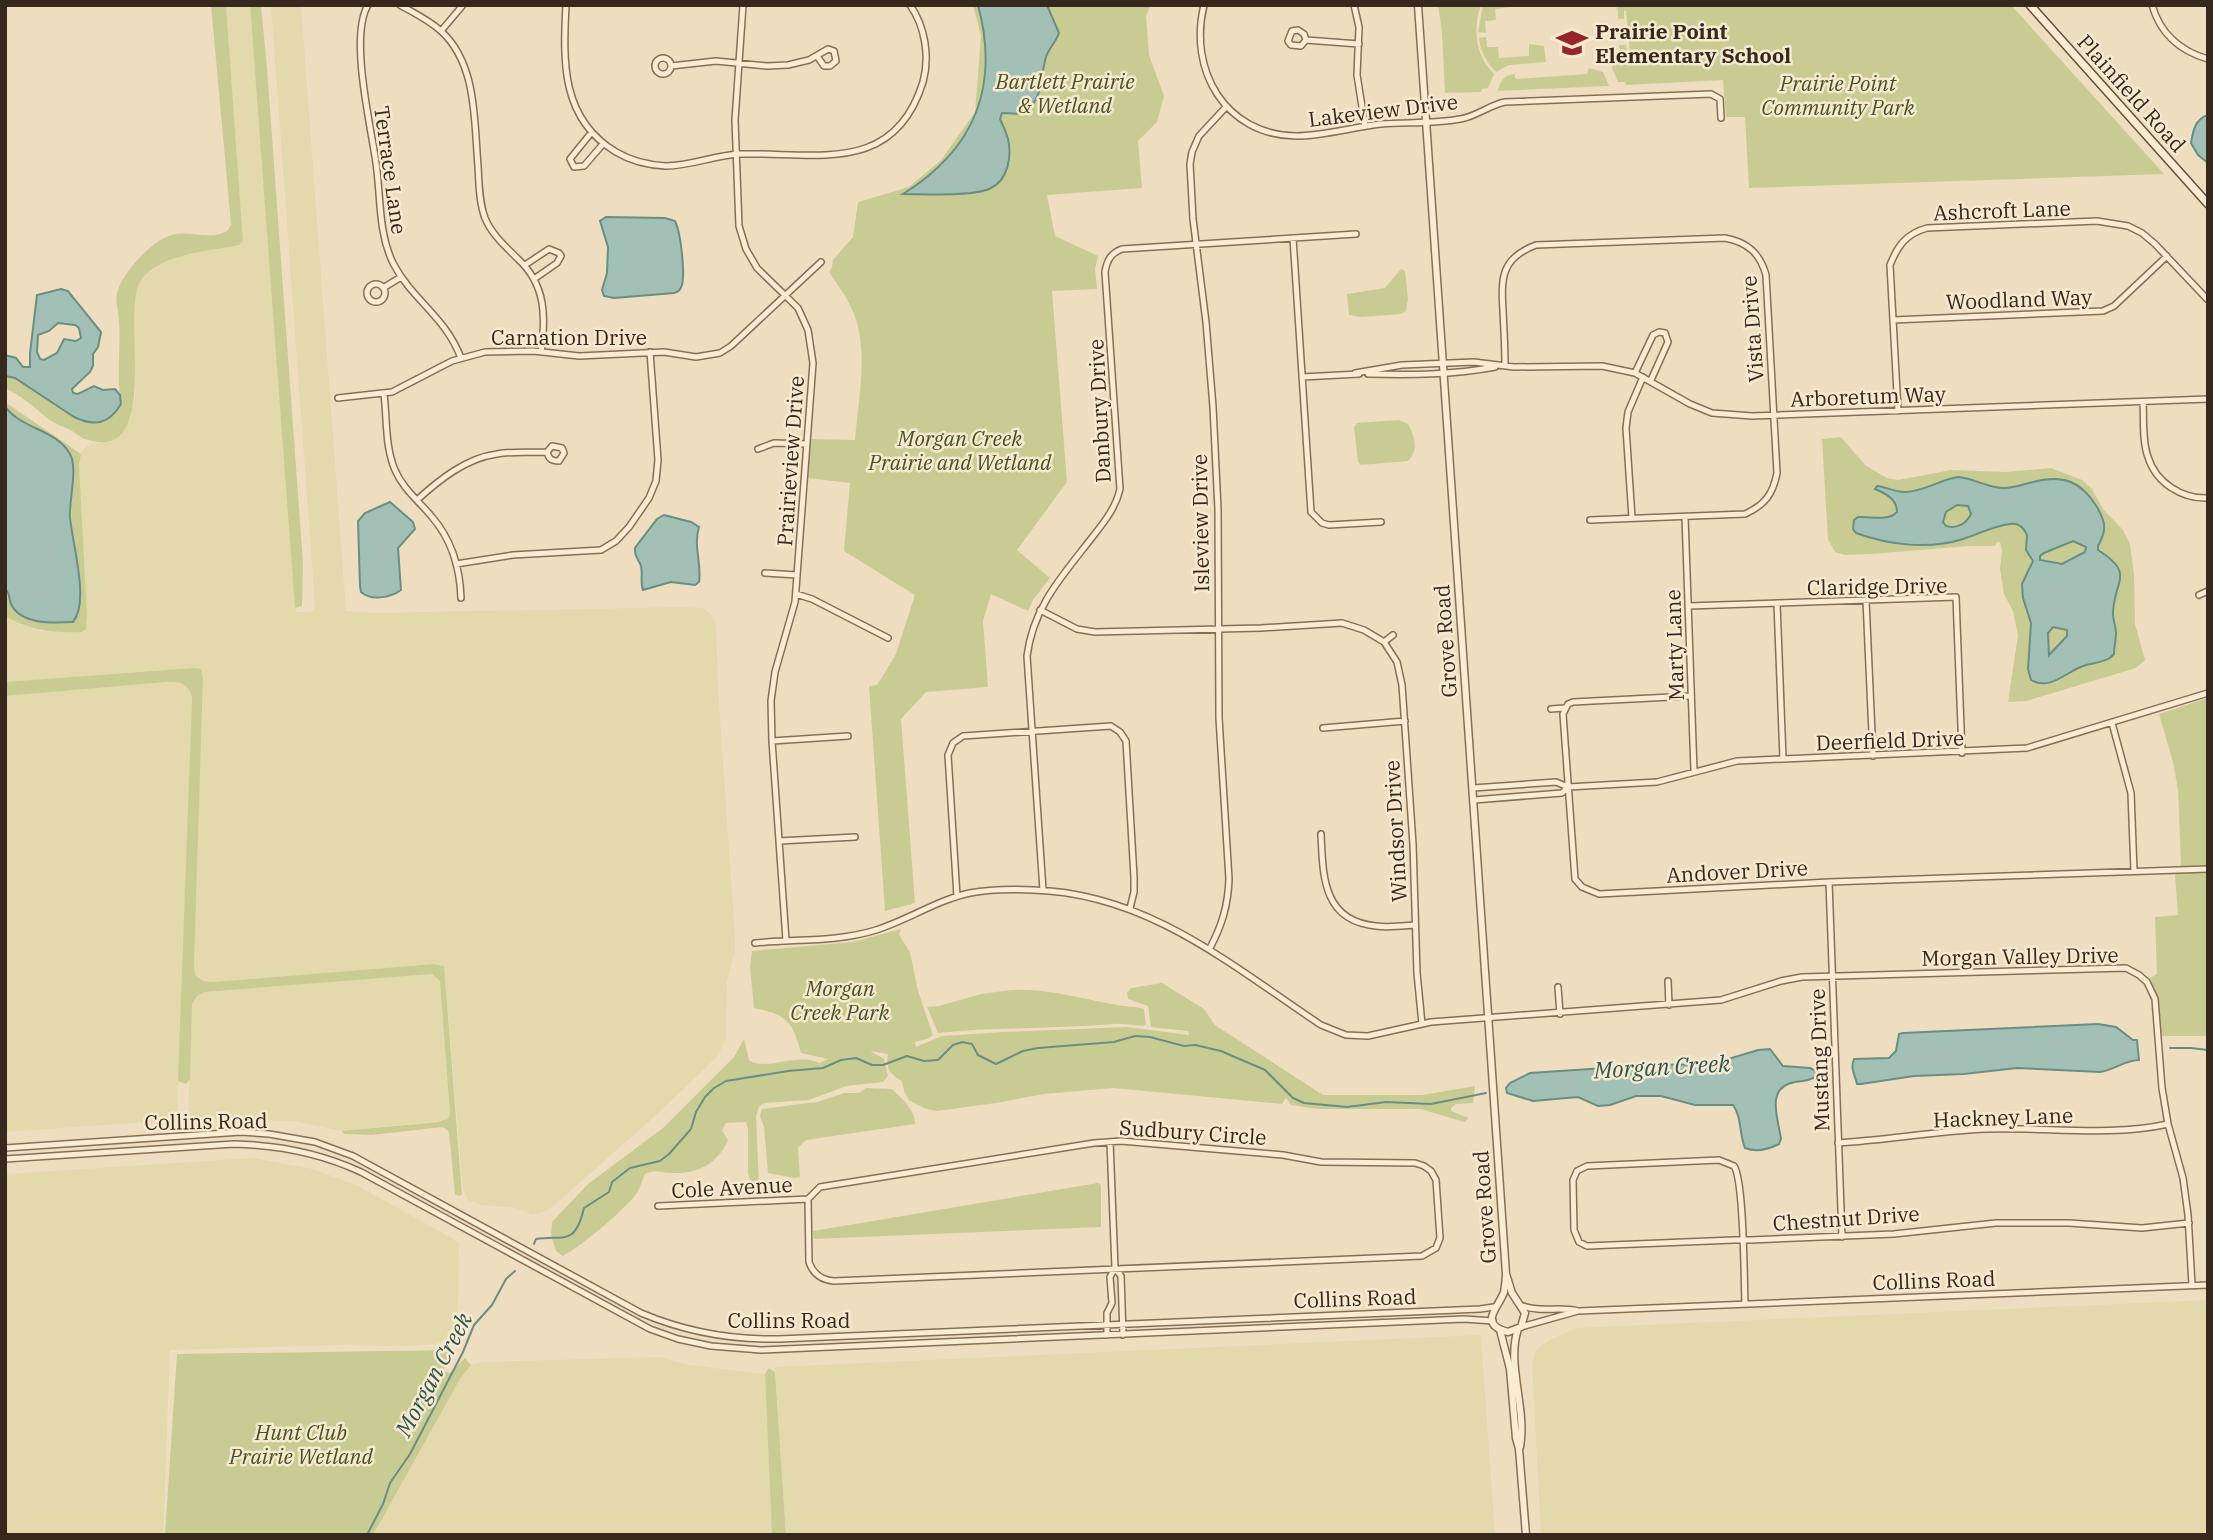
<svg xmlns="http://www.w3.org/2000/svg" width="2213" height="1540" viewBox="0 0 2213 1540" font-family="'IBM Plex Serif',serif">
  <rect width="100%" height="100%" fill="#eedebf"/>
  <!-- farmland -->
  <path fill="#e4d9ac" d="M226 5H250L296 612H310L313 610 315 606 271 5H301L346 611 374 613 683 607 703 608 711 614 716 625 718 689 735 936V949L727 982 726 1039 717 1057 655 1116 551 1208 543 1212 532 1215 516 1208 482 1205 468 1200 463 1189 444 966 434 964 214 982 203 981 195 975 194 966 203 679 193 668 5 682V616L19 624 40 631 82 632 86 629 87 614 79 465 81 452 90 444 111 441 120 436 130 419 135 395 133 296 140 280 152 267 171 259 243 241Z
    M175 681 186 685 192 697 177 1120 5 1132V696Z
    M419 974H432L440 980 450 1114 448 1120 342 1131 293 1121 188 1118 192 1004 197 996 205 992Z
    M253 1158 313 1169 358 1186 459 1242 458 1313 447 1339 436 1344 411 1346 339 1345 170 1350 163 1535H5V1174Z
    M2208 1300V1535H1541L1532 1364 1535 1351 1548 1341 1576 1328Z
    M1481 1335 1495 1535H786L775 1367Z
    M660 1357 689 1365 765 1374 772 1535H373L460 1379 471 1365 482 1362Z"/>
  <!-- green -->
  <path fill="#c8cc93" d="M211 5H226L243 241 239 245C210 251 159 254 141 280 119 310 165 467 85 439 81 438 76 433 72 431 64 426 56 425 48 419 35 408 21 395 5 388V376L15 378 82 421 121 404C116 377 121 349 119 322 119 311 114 301 118 290 124 271 155 237 175 234 193 231 213 241 228 230L231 224Z
    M250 5H261L267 68 303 563 302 606 295 608Z
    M973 5H1151L1146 16 1149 55 1164 96 1157 122 1138 141 1142 188 1047 195 1055 236 1098 256 1095 269 1097 289 1052 291 1067 482 1017 550 1050 578 1033 600 1028 611 991 594 983 621 988 687 926 692 901 719 915 903 885 911 869 686 877 685 896 654 915 595 844 551 850 483 808 478 811 439 855 440C858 400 869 353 854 314 848 298 838 286 829 272L832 267 833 260 853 237 858 202 909 187 941 160 975 112 981 36Z
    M1438 5H1481C1472 30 1476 56 1494 74L1488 88 1482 89 1481 92 1445 93 1442 32Z
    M1483 5H1525L1495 9 1496 20 1485 21 1486 33 1478 32Z
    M1616 5H2011L2164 174 1749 188 1745 117H1726L1723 80 1626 85 1625 82H1618L1612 68 1617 54 1620 53 1619 45H1626L1627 52H1630L1626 11H1624V19H1618V11Z
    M1486 37 1487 47H1498L1499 58 1529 56V44L1544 46 1546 62 1509 65 1496 72C1486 62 1481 52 1479 38Z
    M1589 68 1603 72 1609 86 1498 91C1499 82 1505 74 1515 74V79L1587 74Z
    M1401 269 1405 271 1408 299 1406 311 1401 314 1361 317 1349 315 1347 294 1385 288Z
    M5 402 81 454 79 465 87 614 86 629 82 632C54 633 30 631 5 616V589C11 594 8 597 11 604 21 625 53 623 73 622L71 488 59 441 14 417 5 407Z
    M1399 420 1408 424C1415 437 1419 450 1408 461L1361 465 1358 462 1354 427 1357 423Z
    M1841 437 1865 465 1887 478 1898 480 1951 470 2006 472 2051 468 2082 480 2092 489 2103 509 2123 530 2130 544 2134 574 2135 624 2145 660 2136 668 2026 701 2008 702 2018 635 2013 611 2004 594 2000 569 2002 550 2000 542H1997L1995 546H1969L1871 554 1845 555 1835 552 1828 539 1822 439Z
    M193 668 201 669 203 679 194 966 195 975 203 981 214 982 434 964 444 966 462 1195 459 1196 455 1194 449 1132 443 1127 372 1135 344 1134 342 1131 438 1122 448 1119 450 1114 440 981 432 974 205 992 197 996 192 1004 190 1079 186 1084 178 1081 192 697C187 683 180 681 166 682L5 696V682Z
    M2208 698V1036H2161L2157 995 2150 978 2157 974 2155 917 2178 915 2175 875 2181 864 2178 790 2173 762 2159 714Z
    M901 929 899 935 910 952 918 991 933 1035 927 1039 915 1042 916 1047 942 1036 1003 1032 1127 1027 1189 1035 1188 1031 1151 1027 1148 1006 1128 999 1127 993 1131 988 1162 983 1204 1009 1215 1025 1323 1095H1422L1475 1086 1473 1103 1456 1104 1451 1108V1111L1469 1118 1464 1122 1421 1109H1318L1291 1105 1286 1098 1282 1104 1113 1088 1044 1094 996 1103 937 1111 926 1109 909 1100 904 1091 902 1081C891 1075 885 1069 888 1054L870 1051 884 1059 888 1076 883 1082 846 1086 809 1100 764 1103 759 1107 756 1116 759 1185H755L750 1180 748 1173V1129L746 1122 726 1123 722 1130 728 1140C718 1164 697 1174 673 1173 662 1173 656 1169 645 1174 642 1180 640 1189 636 1194 624 1211 581 1246 563 1256L556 1251 551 1235 552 1222 588 1184 663 1128 734 1057 744 1039 749 1060C766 1072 797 1052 819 1063L828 1059 801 1053C793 1022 786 1014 754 1008L750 967 752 951 853 942Z
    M1011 990C1047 988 1082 999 1117 1005 1126 1007 1137 1006 1144 1009L1146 1025C1136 1027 1125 1023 1114 1024 1055 1029 996 1027 938 1033L927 1007 939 1006 981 994Z
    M866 1088 892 1089C902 1099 915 1109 915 1124L806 1140 798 1148 800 1177 795 1178 768 1173 764 1127 760 1116 762 1109 817 1102 844 1093H859Z
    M1098 1183 1101 1185V1227L814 1239 813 1231Z
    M453 1350 443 1371 450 1373 465 1358 471 1365 460 1379 373 1535H165L177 1354Z
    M769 1368 775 1372 786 1535H772L765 1374Z"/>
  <!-- water -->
  <path fill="#a2c0b6" stroke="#6a8e83" stroke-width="2" fill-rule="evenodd" d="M978 5H1047L1059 33C1056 42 1049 48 1046 57 1039 81 1045 93 1025 114L1002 113 1000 119C1003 125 1006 132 1008 139 1012 156 1008 180 991 188 974 197 924 194 903 194 975 149 1000 87 978 5Z
    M2208 115V163L2198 155 2191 143C2193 131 2195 119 2208 115Z
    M606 217 665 218 675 221C681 233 685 273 682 285 680 291 679 291 674 293L614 298 604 296 602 290 607 273 608 247 600 221Z
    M61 289 68 291 101 332 98 347 93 354V366L90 372 72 389 73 393 78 394 94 386 103 390 115 389 120 395 121 404C109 424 95 427 74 417L15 378 5 376V355L16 358 23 367H30V353L37 295ZM58 323 75 325 79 328 81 338 76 341 64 339 57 353 44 360 40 359 37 352 38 335 49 331Z
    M5 407C9 411 12 415 17 418 34 430 59 434 70 454 78 468 69 500 70 517 72 543 90 602 73 622 53 623 21 625 11 604 8 598 11 594 5 589Z
    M1959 477C1976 479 1990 489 2006 488 2016 487 2024 484 2033 482 2063 474 2081 481 2097 507 2106 523 2107 530 2098 546V550C2134 573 2116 578 2113 611 2112 619 2116 625 2116 633 2116 640 2114 647 2114 654L2110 658C2101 663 2092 663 2083 666 2066 672 2050 691 2031 680L2028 669 2031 623 2023 598 2022 584 2033 561 2026 550 2027 535C2023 527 2019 523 2010 524 1993 526 1979 534 1963 539 1929 550 1889 545 1856 533L1853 529 1854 520 1858 517C1871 516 1887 522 1897 512 1897 499 1885 493 1875 489L1877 486C1886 487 1895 492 1904 492 1924 492 1940 479 1959 477ZM1957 505 1968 506 1971 514C1966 524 1957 529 1946 526L1943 522 1946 512ZM2073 541 2086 547 2085 552 2062 564 2040 560V556L2044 553ZM2053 627 2067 630V636L2049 655 2048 633Z
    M390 502 413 522 415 529 398 548 401 590C390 598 371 601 361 592L360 586 358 521 365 513Z
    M664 515 691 522 699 527C693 546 702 564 699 582L695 585 671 582 643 590C640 582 643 573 641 566 638 558 634 557 635 548L657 519Z
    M2098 1024 2116 1027 2133 1040H2137L2139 1060C2125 1060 2114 1070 2100 1072L2017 1068 1964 1074 1914 1076 1861 1084H1857C1855 1074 1850 1070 1854 1059L1889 1058 1896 1051 1899 1034 1903 1033Z
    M1770 1049 1783 1066 1810 1068 1816 1071V1076C1809 1082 1804 1080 1795 1082 1765 1087 1778 1118 1781 1139L1779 1144C1769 1149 1757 1153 1745 1148 1739 1134 1742 1117 1733 1105H1695L1661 1096H1636L1610 1105 1598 1106 1578 1097 1533 1101 1507 1093 1506 1088 1510 1083 1530 1073 1651 1065 1712 1064 1758 1050Z"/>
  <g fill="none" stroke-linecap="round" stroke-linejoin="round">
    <!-- stream -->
    <path stroke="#6a8e83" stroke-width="2" d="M2170 1048H2191L2208 1050
      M534 1244 536 1239C565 1235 575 1246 584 1208L609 1192 612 1182 630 1168 660 1161 669 1154 691 1129 696 1112 705 1097 714 1088 726 1081 788 1071 823 1068 841 1060 856 1058 872 1065H883L907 1056 924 1061 938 1060 953 1045 962 1042 972 1044 978 1055 996 1064 1023 1051 1038 1048 1114 1042 1135 1036 1150 1037 1184 1046 1195 1045 1221 1051 1265 1070 1293 1098 1304 1103 1347 1107 1386 1102 1431 1104 1486 1093
      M367 1535 383 1504 390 1483 410 1454 463 1352 474 1325 492 1305 506 1279 515 1271"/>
    <defs>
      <path id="minor" d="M368 5C349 37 371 126 376 163 381 197 378 232 393 263 412 300 445 316 461 358
        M400 5C414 13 429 20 441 31 477 64 474 120 478 166 479 183 479 202 485 218 492 235 506 247 518 259 546 285 546 317 541 352
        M566 5C563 62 561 119 616 152 631 161 648 165 666 166 691 166 715 155 740 154 815 152 894 176 923 82 930 57 925 26 910 5
        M743 5 735 120 739 226 746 249 757 268 798 308 808 330 813 363 795 602 775 672 771 701 772 741 786 940
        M1204 5C1188 70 1225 135 1296 136 1324 136 1353 127 1381 124 1407 122 1434 124 1460 119 1476 117 1489 105 1505 102L1711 94 1720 99 1721 118
        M1354 5 1359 27 1357 75 1365 126
        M2152 5C2160 33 2180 51 2208 59
        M441 31 463 5
        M1306 40 1301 46 1291 45 1288 41 1292 31 1298 30 1304 34 1306 40 1359 44
        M655 66a8 8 0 1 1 16 0a8 8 0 1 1-16 0Z
        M671 66 716 61 767 66 788 65 809 60 828 49 834 51 836 61 830 66H824L817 56
        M591 133 570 159 574 167 584 166 603 144
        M1293 238 1311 512 1322 523 1329 525 1381 522
        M525 265 549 249 559 253 561 256 557 263 534 279
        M367 293a9 9 0 1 1 18 0a9 9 0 1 1-18 0Z
        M383 288 401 277
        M1893 320 2103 311 2114 306 2167 256
        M1505 366C1505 348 1504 330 1503 311 1501 278 1501 258 1536 245L1725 238C1747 242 1760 253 1766 275L1777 473C1773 494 1765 505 1745 514L1590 520
        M1355 373 1402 365 1474 362 1514 367 1602 366 1635 373 1690 404 1712 413 1752 416 2208 399
        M1635 373 1653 335 1659 332 1665 333 1668 342 1651 380
        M1368 374C1410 375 1453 375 1495 367
        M1302 377 1359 374
        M384 394C387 418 385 447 395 470 403 489 419 501 432 517 452 540 460 569 461 598
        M338 398 392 392 452 361 485 352 533 351 579 356 664 352 696 357 720 353 731 346 821 262
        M2143 402C2144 419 2142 441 2148 457 2156 483 2182 499 2208 498
        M1898 411 1890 265C1898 245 1906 234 1927 228L2097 221 2128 226 2142 233 2155 244 2208 300
        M758 449 774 443 807 444
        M417 500C439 480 466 458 497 454 513 451 530 453 547 452L552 446 562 448 564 453 559 461C551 461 549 459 547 452
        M1685 517 1694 771
        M1632 518 1626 428 1628 412 1643 377
        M456 564 513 555 601 550 616 541 629 527 649 498 656 481 658 460 650 352
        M765 573 797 575
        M796 594 812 599 888 638
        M2199 595 2208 591
        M1866 600 1873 756
        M1777 603 1783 759
        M1688 606 1956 597 1962 753
        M1040 610 1077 629 1095 632 1261 628 1342 623 1364 630 1384 642 1397 662 1402 685 1413 844 1417 973 1422 1024
        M1384 642 1393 635
        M1691 696 1573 702 1568 704 1563 714 1575 879 1582 887 1599 894 1829 882 2208 869
        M1551 709 1564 708
        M2112 723 2131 793 2134 871
        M1323 728 1405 721
        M772 741 848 736
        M1473 788 1556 782 1568 787 1657 782 1737 761 2027 748 2208 693
        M1474 800 1562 793 1568 787
        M1321 834C1323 875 1322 921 1376 926 1388 928 1402 926 1414 925
        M779 841 855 837
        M1829 882 1842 1237
        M1043 890 1027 656C1033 606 1064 574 1094 535 1105 521 1116 507 1120 489L1105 272C1107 260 1111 253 1122 249L1356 234
        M957 896 948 755 953 743 963 736 1111 726 1120 732 1126 741 1134 877V892L1130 908
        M755 943C795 939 838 942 876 930 908 920 937 900 970 893 991 889 1012 889 1033 890 1147 893 1231 965 1321 1025L1346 1035 1368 1036 1431 1022 1721 1000 1781 981 1802 977 2126 968 2139 975 2147 982 2155 999 2162 1088 2168 1124 2183 1178 2188 1215 2192 1285
        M1210 948C1222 925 1228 906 1229 879L1219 718 1218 509 1213 407 1206 322 1193 219 1190 164 1192 152 1199 136 1226 107
        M1668 981 1669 1005
        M1558 987 1560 1014
        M1121 1141 1283 1155 1321 1162 1415 1163 1424 1166 1431 1171 1436 1180 1440 1238 1436 1248 1422 1256 834 1281C821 1280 813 1274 809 1262L808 1199 820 1187 1094 1143Z
        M1838 1143C1888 1140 1937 1131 1987 1129 2048 1127 2109 1137 2168 1124
        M5 1148 241 1132 269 1134 315 1142 353 1156 641 1313C686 1332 730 1340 779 1339L1480 1309 1494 1307
        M5 1159 234 1144C279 1145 320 1153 361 1172L650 1329 678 1339 711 1346 761 1350 1464 1319 1493 1321
        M658 1206 808 1199
        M1115 1268 1121 1276 1123 1335
        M1745 1304C1744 1280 1744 1180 1734 1166L1719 1160 1587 1166 1577 1171 1573 1180 1574 1230 1579 1242 1587 1246 1734 1240H1750L1894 1234 1996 1223H2069L2142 1228 2189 1223
        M1523 1306C1541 1313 1560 1306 1578 1311L2208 1285
        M1521 1327 1578 1311
        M1107 1335V1313L1112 1303 1110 1277 1115 1268 1110 1142"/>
      <path id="tertiary" d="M1418 5 1506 1274 1512 1293 1525 1313 1521 1327 1508 1332C1477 1324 1499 1307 1504 1292 1505 1286 1506 1280 1506 1274
        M1518 1329C1506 1364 1527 1409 1520 1447
        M1500 1330 1510 1369 1516 1438 1519 1449 1526 1535"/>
      <path id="secondary" d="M2030 5 2208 204"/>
    </defs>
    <!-- minor casing -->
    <use href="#minor" stroke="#876f57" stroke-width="8"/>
    <!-- tertiary casing -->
    <use href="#tertiary" stroke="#876f57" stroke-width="9"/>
    <!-- secondary casing -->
    <use href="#secondary" stroke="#69503b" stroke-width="10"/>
    <!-- minor -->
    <use href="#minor" stroke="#f9ecd2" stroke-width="5"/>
    <!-- tertiary -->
    <use href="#tertiary" stroke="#f9ecd2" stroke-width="6"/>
    <!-- secondary -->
    <use href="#secondary" stroke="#f9ecd2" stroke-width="7"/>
  </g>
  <!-- icons -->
  <defs>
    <symbol id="school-bare" viewBox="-9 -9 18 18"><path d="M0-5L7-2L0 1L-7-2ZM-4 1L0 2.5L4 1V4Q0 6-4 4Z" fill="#97262b" stroke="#f6e9cf" stroke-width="2.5" paint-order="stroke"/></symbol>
  </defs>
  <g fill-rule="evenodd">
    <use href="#school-bare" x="1550" y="21" width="44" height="44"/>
  </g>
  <g text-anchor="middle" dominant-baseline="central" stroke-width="5" stroke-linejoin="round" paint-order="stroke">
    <!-- poi labels -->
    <g font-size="21" font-weight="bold" fill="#36281c" stroke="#f6e9cf" text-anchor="start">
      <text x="1595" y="31">Prairie Point<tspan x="1595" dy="24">Elementary School</tspan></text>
    </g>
    <!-- park labels -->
    <g font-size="21" font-style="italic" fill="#485322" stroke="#f6e9cf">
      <text x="1065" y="81">Bartlett Prairie<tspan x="1065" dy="24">&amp; Wetland</tspan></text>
      <text x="1838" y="83">Prairie Point<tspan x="1838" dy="24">Community Park</tspan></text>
      <text x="960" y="438">Morgan Creek<tspan x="960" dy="24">Prairie and Wetland</tspan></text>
      <text x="840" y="988">Morgan<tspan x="840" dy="24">Creek Park</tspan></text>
      <text x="301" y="1432">Hunt Club<tspan x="301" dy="24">Prairie Wetland</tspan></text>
    </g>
    <!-- street labels -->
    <g font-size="21" fill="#36281c" stroke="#f6e9cf">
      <text transform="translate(2132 93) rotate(48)">Plainfield Road</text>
      <text transform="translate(1383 110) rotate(-7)">Lakeview Drive</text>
      <text transform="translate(391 170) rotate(82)">Terrace Lane</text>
      <text transform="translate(2002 210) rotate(-2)">Ashcroft Lane</text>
      <text transform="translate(2019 299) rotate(-2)">Woodland Way</text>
      <text transform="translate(1752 329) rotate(-94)">Vista Drive</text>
      <text x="569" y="337">Carnation Drive</text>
      <text transform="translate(1868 396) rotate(-2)">Arboretum Way</text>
      <text transform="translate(1099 411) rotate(-93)">Danbury Drive</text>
      <text transform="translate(790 461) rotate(-86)">Prairieview Drive</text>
      <text transform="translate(1200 523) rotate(-91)">Isleview Drive</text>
      <text transform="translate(1877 586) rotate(-1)">Claridge Drive</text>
      <text transform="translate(1445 641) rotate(-94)">Grove Road</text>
      <text transform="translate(1674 645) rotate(-92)">Marty Lane</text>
      <text transform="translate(1890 740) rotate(-2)">Deerfield Drive</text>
      <text transform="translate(1395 831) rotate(-93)">Windsor Drive</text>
      <text transform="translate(1737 871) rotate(-3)">Andover Drive</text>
      <text transform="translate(2020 956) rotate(-1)">Morgan Valley Drive</text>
      <text transform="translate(1819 1060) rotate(-92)">Mustang Drive</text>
      <text transform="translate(2003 1117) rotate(-2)">Hackney Lane</text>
      <text transform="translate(206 1121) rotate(-1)">Collins Road</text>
      <text transform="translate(1193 1132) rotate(4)">Sudbury Circle</text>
      <text transform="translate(732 1187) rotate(-3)">Cole Avenue</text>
      <text transform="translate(1484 1207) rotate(-94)">Grove Road</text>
      <text transform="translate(1846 1218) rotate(-4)">Chestnut Drive</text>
      <text transform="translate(1934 1280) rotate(-2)">Collins Road</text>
      <text transform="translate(1355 1298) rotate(-2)">Collins Road</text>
      <text x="789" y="1320">Collins Road</text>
    </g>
    <!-- water labels -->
    <g font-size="23" font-style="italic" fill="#2b5652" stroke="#f6e9cf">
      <text transform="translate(1662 1066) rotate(-3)">Morgan Creek</text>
      <text transform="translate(433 1374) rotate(-62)">Morgan Creek</text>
    </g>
  </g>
  <!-- border -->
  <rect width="2213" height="1540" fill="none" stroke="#36281c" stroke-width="14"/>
</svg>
